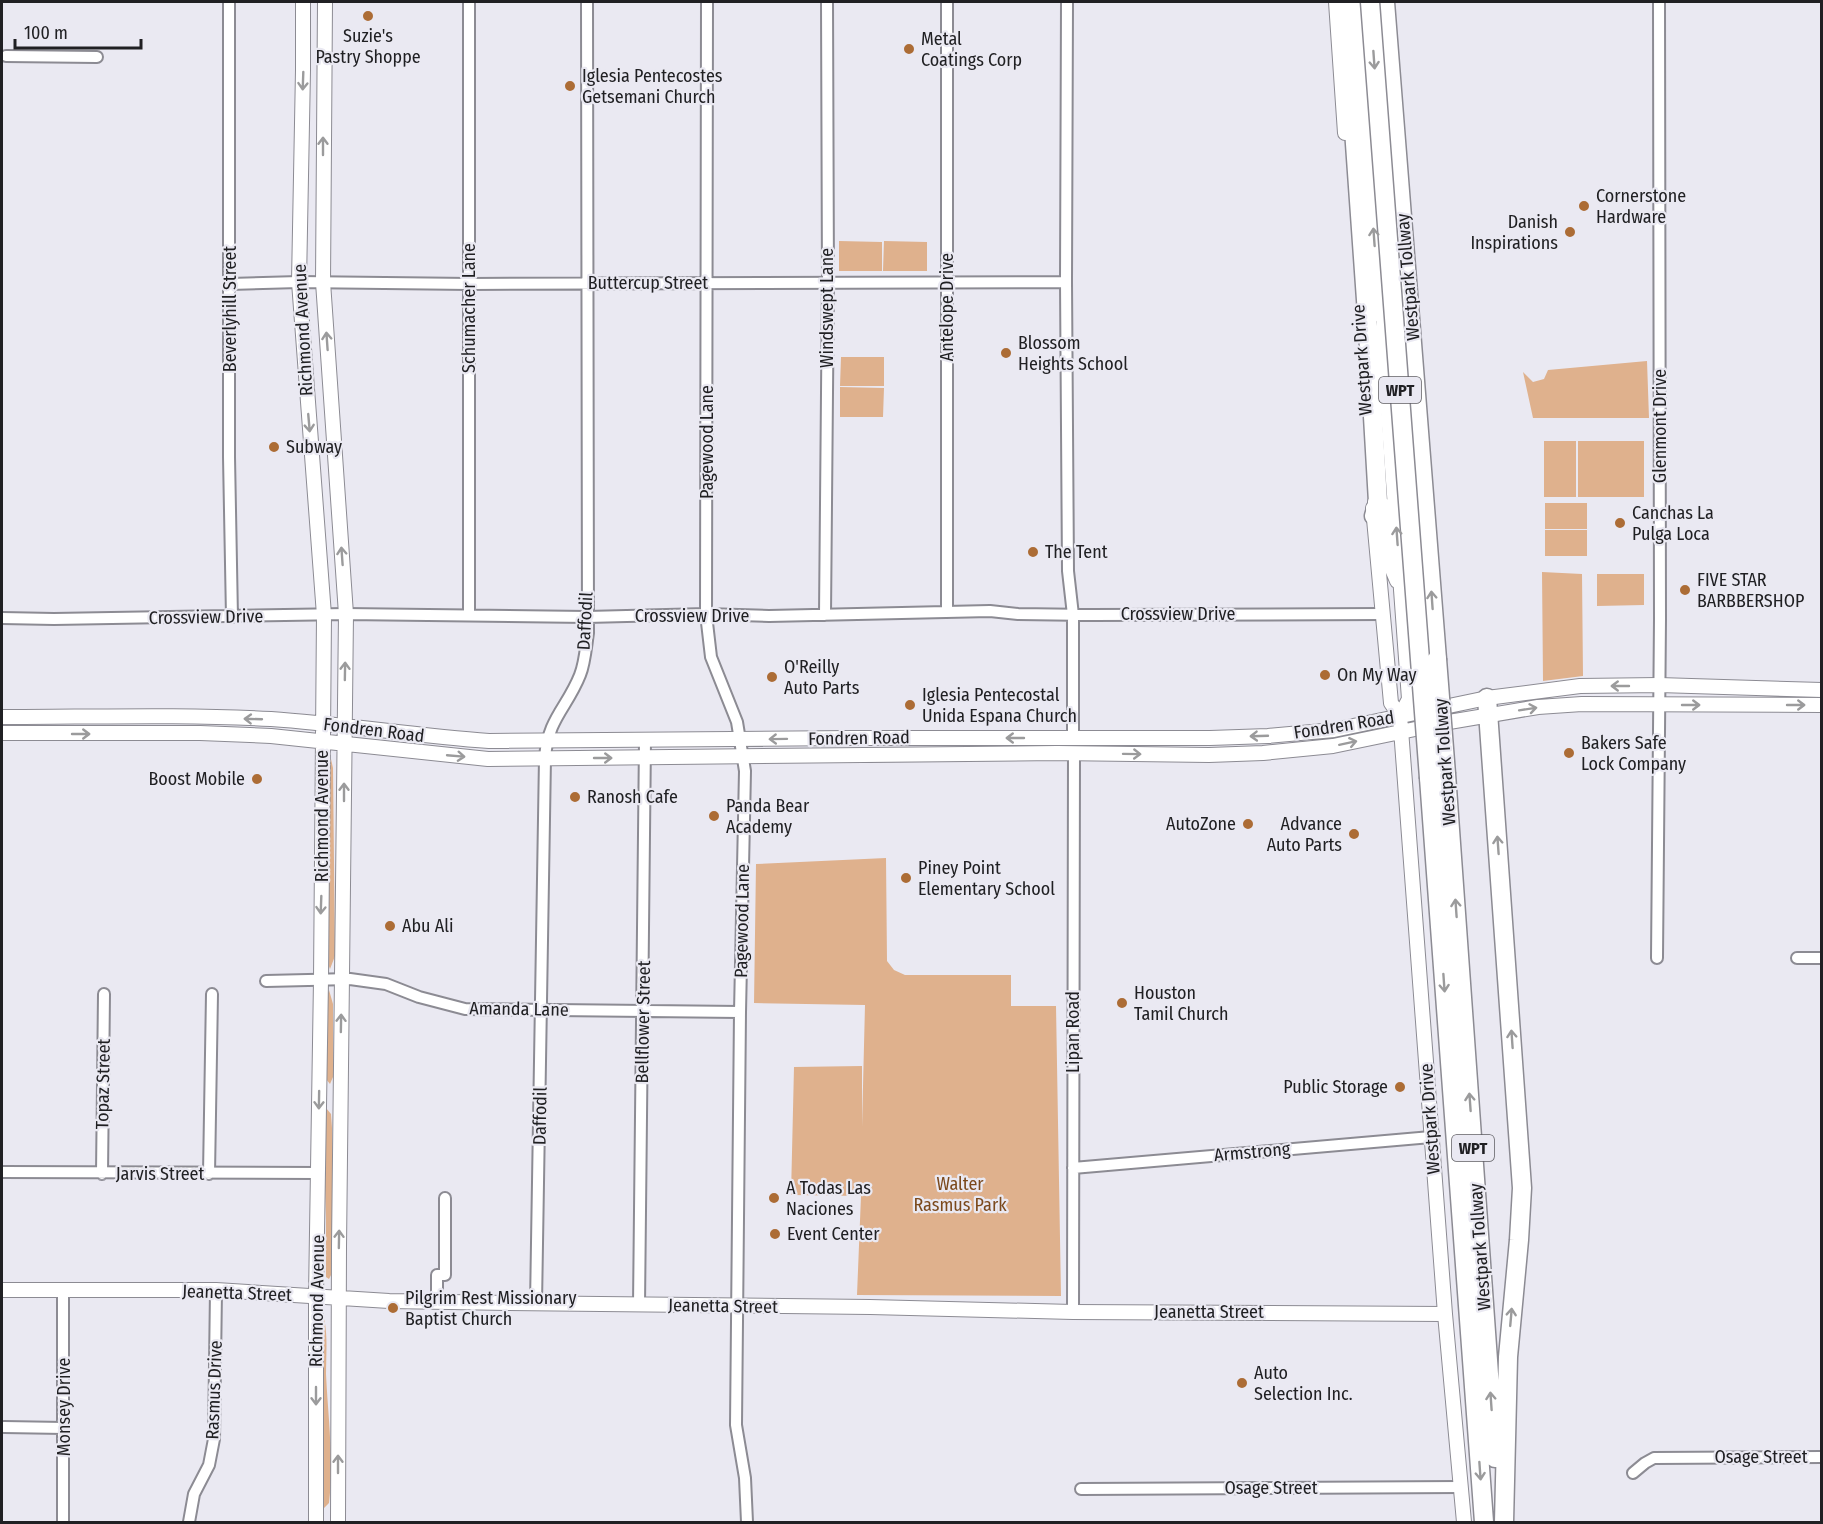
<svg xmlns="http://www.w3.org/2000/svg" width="1823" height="1524" viewBox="0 0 1823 1524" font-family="'Fira Sans Condensed',sans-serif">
  <rect width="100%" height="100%" fill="#eae9f2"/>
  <!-- green -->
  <path fill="#dfb18d" d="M839 241 882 242V271H839Z
    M884 241 927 242V271H883Z
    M841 357H884V386H840Z
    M1647 361 1649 418H1533L1523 372 1533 382 1544 379 1548 370Z
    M840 387 884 388 883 417H840Z
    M1544 441H1576V497H1544Z
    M1578 441H1644V497H1578Z
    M1545 503H1587V529H1545Z
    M1545 530H1587V556H1545Z
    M1542 572 1582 574 1583 676 1543 681Z
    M1597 574H1644V605L1597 606Z
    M331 759 333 768 335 956 330 969 324 953 327 766Z
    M886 858 887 961 894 970 905 975H1011V1006H1056L1061 1296 857 1295 861 1196 791 1195 794 1067 862 1066V1127L865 1005 754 1003 756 864Z
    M329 990 333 1004V1077L330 1084 326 1079 324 1005Z
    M326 1108 331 1114 332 1128V1273L329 1279 326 1277V1220L323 1117Z
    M324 1318C328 1337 326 1355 326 1374 328 1417 334 1460 329 1503L324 1508 321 1491 320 1366Z"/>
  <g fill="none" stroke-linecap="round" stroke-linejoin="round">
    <defs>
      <path id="street" d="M229 2V457L232 617
        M469 2V614
        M707 2 706 614 711 657 737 722 745 771 740 1012 736 1425 745 1478 747 1522
        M947 2V612
        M1067 2 1066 282 1068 571 1073 615V738
        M6 56 97 57
        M230 284 299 282 470 284 1066 282
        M825 615 828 282 827 2
        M2 618 54 619 346 614 587 617 706 614 769 616 990 611 1018 614 1090 615 1383 614
        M1657 958 1660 619 1659 2
        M1797 958H1822
        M266 981 350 979 386 984 419 997 465 1009 740 1012
        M1073 1168 1431 1137
        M2 1172 319 1173
        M102 1174 104 994
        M209 1174 212 994
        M437 1302V1275H445V1198
        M536 1304 545 758C548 718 567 708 580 675 585 663 586 646 588 633L587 2
        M639 1305 645 740
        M1073 1312 1074 752
        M4 1427 64 1428
        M1633 1473 1645 1463 1654 1458 1822 1457
        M1081 1489 1461 1487
        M63 1522V1291
        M189 1522 194 1494 209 1465 214 1439 216 1290"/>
      <path id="secondary" d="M303 2V70L299 282 324 615 321 980 316 1296V1522
        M325 2 323 282 346 614 339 1247 338 1522
        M1336 2 1345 133
        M1356 2 1381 316
        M1385 371 1409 699 1400 716
        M1375 502 1383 505 1387 557 1397 581
        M1373 508 1391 703 1400 716 1445 1314 1464 1522
        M2 717C91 717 181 714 271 719 344 724 416 736 489 741L853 738H1210L1268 736 1334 730 1487 698 1580 686 1659 685 1822 690
        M2 733H200L271 736 488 759 1057 753 1209 755 1263 753 1333 746 1449 722 1538 707 1582 704 1822 705
        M2 1290H216L389 1301 508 1303 870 1307 1073 1312 1445 1314"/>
      <path id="highway" d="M1345 2 1367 314 1378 502 1374 516
        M1385 2 1437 659
        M1385 379 1386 306
        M1487 698 1522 1188 1519 1240 1508 1357 1504 1522
        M1446 774 1495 1458
        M1429 778 1484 1522"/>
    </defs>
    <!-- street casing -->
    <use href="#street" stroke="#8c8b93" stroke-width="14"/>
    <!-- secondary casing -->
    <use href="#secondary" stroke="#8c8b93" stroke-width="16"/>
    <!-- highway casing -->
    <use href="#highway" stroke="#8c8b93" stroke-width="21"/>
    <!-- street -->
    <use href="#street" stroke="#fff" stroke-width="10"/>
    <!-- secondary -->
    <use href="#secondary" stroke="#fff" stroke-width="14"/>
    <!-- highway -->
    <use href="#highway" stroke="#fff" stroke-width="18"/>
    <defs>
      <path id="highway-bridge" d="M1370 2 1429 778
        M1437 659 1446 774"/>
    </defs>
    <!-- highway-bridge casing -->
    <use href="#highway-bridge" stroke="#8c8b93" stroke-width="21" stroke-linecap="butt"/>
    <!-- highway-bridge -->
    <use href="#highway-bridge" stroke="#fff" stroke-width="18"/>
  </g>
  <!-- one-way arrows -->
  <defs><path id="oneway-shaft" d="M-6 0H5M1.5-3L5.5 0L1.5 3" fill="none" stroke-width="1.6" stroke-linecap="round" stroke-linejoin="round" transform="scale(1.5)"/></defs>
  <g stroke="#9b9b9c">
    <use href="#oneway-shaft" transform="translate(1374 60) rotate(86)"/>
    <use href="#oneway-shaft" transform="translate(303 81) rotate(92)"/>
    <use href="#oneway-shaft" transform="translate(323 146) rotate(-90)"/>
    <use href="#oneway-shaft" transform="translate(1374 237) rotate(-94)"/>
    <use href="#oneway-shaft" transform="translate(327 341) rotate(-94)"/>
    <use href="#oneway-shaft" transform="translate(309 423) rotate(85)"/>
    <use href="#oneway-shaft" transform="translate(1397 536) rotate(-94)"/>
    <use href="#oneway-shaft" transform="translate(342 556) rotate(-94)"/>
    <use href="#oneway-shaft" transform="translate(1432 600) rotate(-94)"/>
    <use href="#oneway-shaft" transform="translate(345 671) rotate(-89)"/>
    <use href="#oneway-shaft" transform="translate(1620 686) rotate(180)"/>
    <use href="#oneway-shaft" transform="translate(1691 705)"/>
    <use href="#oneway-shaft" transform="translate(1796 705)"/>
    <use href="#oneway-shaft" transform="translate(1528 709) rotate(-9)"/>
    <use href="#oneway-shaft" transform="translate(253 719) rotate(-178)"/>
    <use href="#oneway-shaft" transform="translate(81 734)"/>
    <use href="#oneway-shaft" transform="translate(1259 736) rotate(178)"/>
    <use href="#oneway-shaft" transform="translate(1015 738) rotate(-180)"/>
    <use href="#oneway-shaft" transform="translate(778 739) rotate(179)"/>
    <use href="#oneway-shaft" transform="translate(1348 743) rotate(-12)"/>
    <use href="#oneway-shaft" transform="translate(1132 754) rotate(1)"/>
    <use href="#oneway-shaft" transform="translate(456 756) rotate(5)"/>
    <use href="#oneway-shaft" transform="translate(603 758)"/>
    <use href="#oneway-shaft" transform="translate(344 792) rotate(-90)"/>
    <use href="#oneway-shaft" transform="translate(1498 845) rotate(-94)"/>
    <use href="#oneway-shaft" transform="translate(321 905) rotate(92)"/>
    <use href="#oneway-shaft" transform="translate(1456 908) rotate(-94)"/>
    <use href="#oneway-shaft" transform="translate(1444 983) rotate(86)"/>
    <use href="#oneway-shaft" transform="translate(341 1023) rotate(-89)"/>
    <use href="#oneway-shaft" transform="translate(1512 1039) rotate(-94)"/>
    <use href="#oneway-shaft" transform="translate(319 1100) rotate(91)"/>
    <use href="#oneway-shaft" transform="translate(1470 1102) rotate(-94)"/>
    <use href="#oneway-shaft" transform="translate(339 1239) rotate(-89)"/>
    <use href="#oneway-shaft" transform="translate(1511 1317) rotate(-85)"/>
    <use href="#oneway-shaft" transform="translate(316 1396) rotate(90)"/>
    <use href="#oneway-shaft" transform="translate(1491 1401) rotate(-94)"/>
    <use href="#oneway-shaft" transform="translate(338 1464) rotate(-90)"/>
    <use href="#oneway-shaft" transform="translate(1480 1471) rotate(86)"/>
  </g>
  <!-- markers -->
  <g fill="#ac6c35" stroke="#eae9f2" stroke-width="2">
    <circle cx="368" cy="16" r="6"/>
    <circle cx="909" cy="49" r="6"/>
    <circle cx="570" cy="86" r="6"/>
    <circle cx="1584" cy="206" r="6"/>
    <circle cx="1570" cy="232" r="6"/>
    <circle cx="1006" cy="353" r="6"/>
    <circle cx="274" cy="447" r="6"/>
    <circle cx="1620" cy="523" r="6"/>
    <circle cx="1033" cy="552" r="6"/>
    <circle cx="1685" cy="590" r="6"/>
    <circle cx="1325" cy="675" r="6"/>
    <circle cx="772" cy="677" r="6"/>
    <circle cx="910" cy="705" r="6"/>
    <circle cx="1569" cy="753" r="6"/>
    <circle cx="257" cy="779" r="6"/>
    <circle cx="575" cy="797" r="6"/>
    <circle cx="714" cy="816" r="6"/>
    <circle cx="1248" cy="824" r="6"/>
    <circle cx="1354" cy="834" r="6"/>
    <circle cx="906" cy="878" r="6"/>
    <circle cx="390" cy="926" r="6"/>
    <circle cx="1122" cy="1003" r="6"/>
    <circle cx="1400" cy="1087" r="6"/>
    <circle cx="774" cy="1198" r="6"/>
    <circle cx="775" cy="1234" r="6"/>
    <circle cx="393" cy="1308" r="6"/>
    <circle cx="1242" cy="1383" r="6"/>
  </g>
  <g text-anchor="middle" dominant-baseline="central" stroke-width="4.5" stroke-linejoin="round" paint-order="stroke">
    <!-- shield labels -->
    <g fill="#eae9f2" stroke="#5d5c61" stroke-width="1.5">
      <rect x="1379" y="377" width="42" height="26" rx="4.5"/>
      <rect x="1452" y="1135" width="42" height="26" rx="4.5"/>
    </g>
    <g font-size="16" font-weight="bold" fill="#202023">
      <text x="1400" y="390">WPT</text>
      <text x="1473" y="1148">WPT</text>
    </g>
    <!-- poi labels -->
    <g font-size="18" fill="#202023" stroke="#eae9f2" text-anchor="start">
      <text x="368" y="36" text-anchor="middle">Suzie's<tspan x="368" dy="21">Pastry Shoppe</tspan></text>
      <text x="921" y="39">Metal<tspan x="921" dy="21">Coatings Corp</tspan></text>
      <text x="582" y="76">Iglesia Pentecostes<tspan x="582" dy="21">Getsemani Church</tspan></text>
      <text x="1596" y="196">Cornerstone<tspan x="1596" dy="21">Hardware</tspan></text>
      <text x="1558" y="222" text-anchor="end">Danish<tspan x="1558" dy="21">Inspirations</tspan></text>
      <text x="1018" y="343">Blossom<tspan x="1018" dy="21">Heights School</tspan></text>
      <text x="286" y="447">Subway</text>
      <text x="1632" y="513">Canchas La<tspan x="1632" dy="21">Pulga Loca</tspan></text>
      <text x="1045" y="552">The Tent</text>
      <text x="1697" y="580">FIVE STAR<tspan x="1697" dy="21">BARBBERSHOP</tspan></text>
      <text x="784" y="667">O'Reilly<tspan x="784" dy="21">Auto Parts</tspan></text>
      <text x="1337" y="675">On My Way</text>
      <text x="922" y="695">Iglesia Pentecostal<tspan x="922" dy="21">Unida Espana Church</tspan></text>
      <text x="1581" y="743">Bakers Safe<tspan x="1581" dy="21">Lock Company</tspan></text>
      <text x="245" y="779" text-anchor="end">Boost Mobile</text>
      <text x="587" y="797">Ranosh Cafe</text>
      <text x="726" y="806">Panda Bear<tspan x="726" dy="21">Academy</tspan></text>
      <text x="1236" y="824" text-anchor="end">AutoZone</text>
      <text x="1342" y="824" text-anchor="end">Advance<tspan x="1342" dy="21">Auto Parts</tspan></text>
      <text x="918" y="868">Piney Point<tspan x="918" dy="21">Elementary School</tspan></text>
      <text x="402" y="926">Abu Ali</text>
      <text x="1134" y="993">Houston<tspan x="1134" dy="21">Tamil Church</tspan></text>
      <text x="1388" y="1087" text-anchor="end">Public Storage</text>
      <text x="786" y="1188">A Todas Las<tspan x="786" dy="21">Naciones</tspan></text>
      <text x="787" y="1234">Event Center</text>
      <text x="405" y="1298">Pilgrim Rest Missionary<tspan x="405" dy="21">Baptist Church</tspan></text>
      <text x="1254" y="1373">Auto<tspan x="1254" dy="21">Selection Inc.</tspan></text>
    </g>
    <!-- street labels -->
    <g font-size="18" fill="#202023" stroke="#eae9f2">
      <text transform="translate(1408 277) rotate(-95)">Westpark Tollway</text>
      <text x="648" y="283">Buttercup Street</text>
      <text transform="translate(947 307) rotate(-90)">Antelope Drive</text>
      <text transform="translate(469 308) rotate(-90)">Schumacher Lane</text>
      <text transform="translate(827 308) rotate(-90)">Windswept Lane</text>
      <text transform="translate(230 309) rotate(-90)">Beverlyhill Street</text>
      <text transform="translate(303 330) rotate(-93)">Richmond Avenue</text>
      <text transform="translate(1362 360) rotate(-94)">Westpark Drive</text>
      <text transform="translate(1660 426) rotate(-90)">Glenmont Drive</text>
      <text transform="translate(707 442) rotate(-90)">Pagewood Lane</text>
      <text x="1178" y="614">Crossview Drive</text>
      <text x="692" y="616">Crossview Drive</text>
      <text transform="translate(206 617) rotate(-1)">Crossview Drive</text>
      <text transform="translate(585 621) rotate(-87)">Daffodil</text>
      <text transform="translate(1344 725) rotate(-9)">Fondren Road</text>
      <text transform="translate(374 730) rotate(7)">Fondren Road</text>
      <text transform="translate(859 738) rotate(-1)">Fondren Road</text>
      <text transform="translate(1445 762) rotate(-94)">Westpark Tollway</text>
      <text transform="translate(322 816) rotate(-90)">Richmond Avenue</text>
      <text transform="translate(742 921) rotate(-89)">Pagewood Lane</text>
      <text transform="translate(519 1009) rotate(1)">Amanda Lane</text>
      <text transform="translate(643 1022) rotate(-89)">Bellflower Street</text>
      <text transform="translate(1073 1032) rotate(-90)">Lipan Road</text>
      <text transform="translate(103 1084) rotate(-89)">Topaz Street</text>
      <text transform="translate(540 1116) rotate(-89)">Daffodil</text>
      <text transform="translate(1430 1119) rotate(-94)">Westpark Drive</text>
      <text transform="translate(1252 1152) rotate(-5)">Armstrong</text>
      <text x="160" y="1174">Jarvis Street</text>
      <text transform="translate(1480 1247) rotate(-94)">Westpark Tollway</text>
      <text transform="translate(237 1293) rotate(2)">Jeanetta Street</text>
      <text transform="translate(317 1301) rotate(-89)">Richmond Avenue</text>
      <text transform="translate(723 1306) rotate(1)">Jeanetta Street</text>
      <text x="1209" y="1312">Jeanetta Street</text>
      <text transform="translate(214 1390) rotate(-88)">Rasmus Drive</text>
      <text transform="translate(64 1407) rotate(-90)">Monsey Drive</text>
      <text x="1761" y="1457">Osage Street</text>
      <text x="1271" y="1488">Osage Street</text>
    </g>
    <!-- park labels -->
    <g font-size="18" fill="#7b491c" stroke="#eae9f2">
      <text x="960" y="1184">Walter<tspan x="960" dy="21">Rasmus Park</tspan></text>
    </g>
  </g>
  <!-- border -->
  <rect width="1823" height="1524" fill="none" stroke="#202023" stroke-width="6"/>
  <!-- scale -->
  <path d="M15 39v9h126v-9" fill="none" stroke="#202023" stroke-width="3"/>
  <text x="24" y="39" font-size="18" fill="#202023" stroke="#eae9f2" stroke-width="4.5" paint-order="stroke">100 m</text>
</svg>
